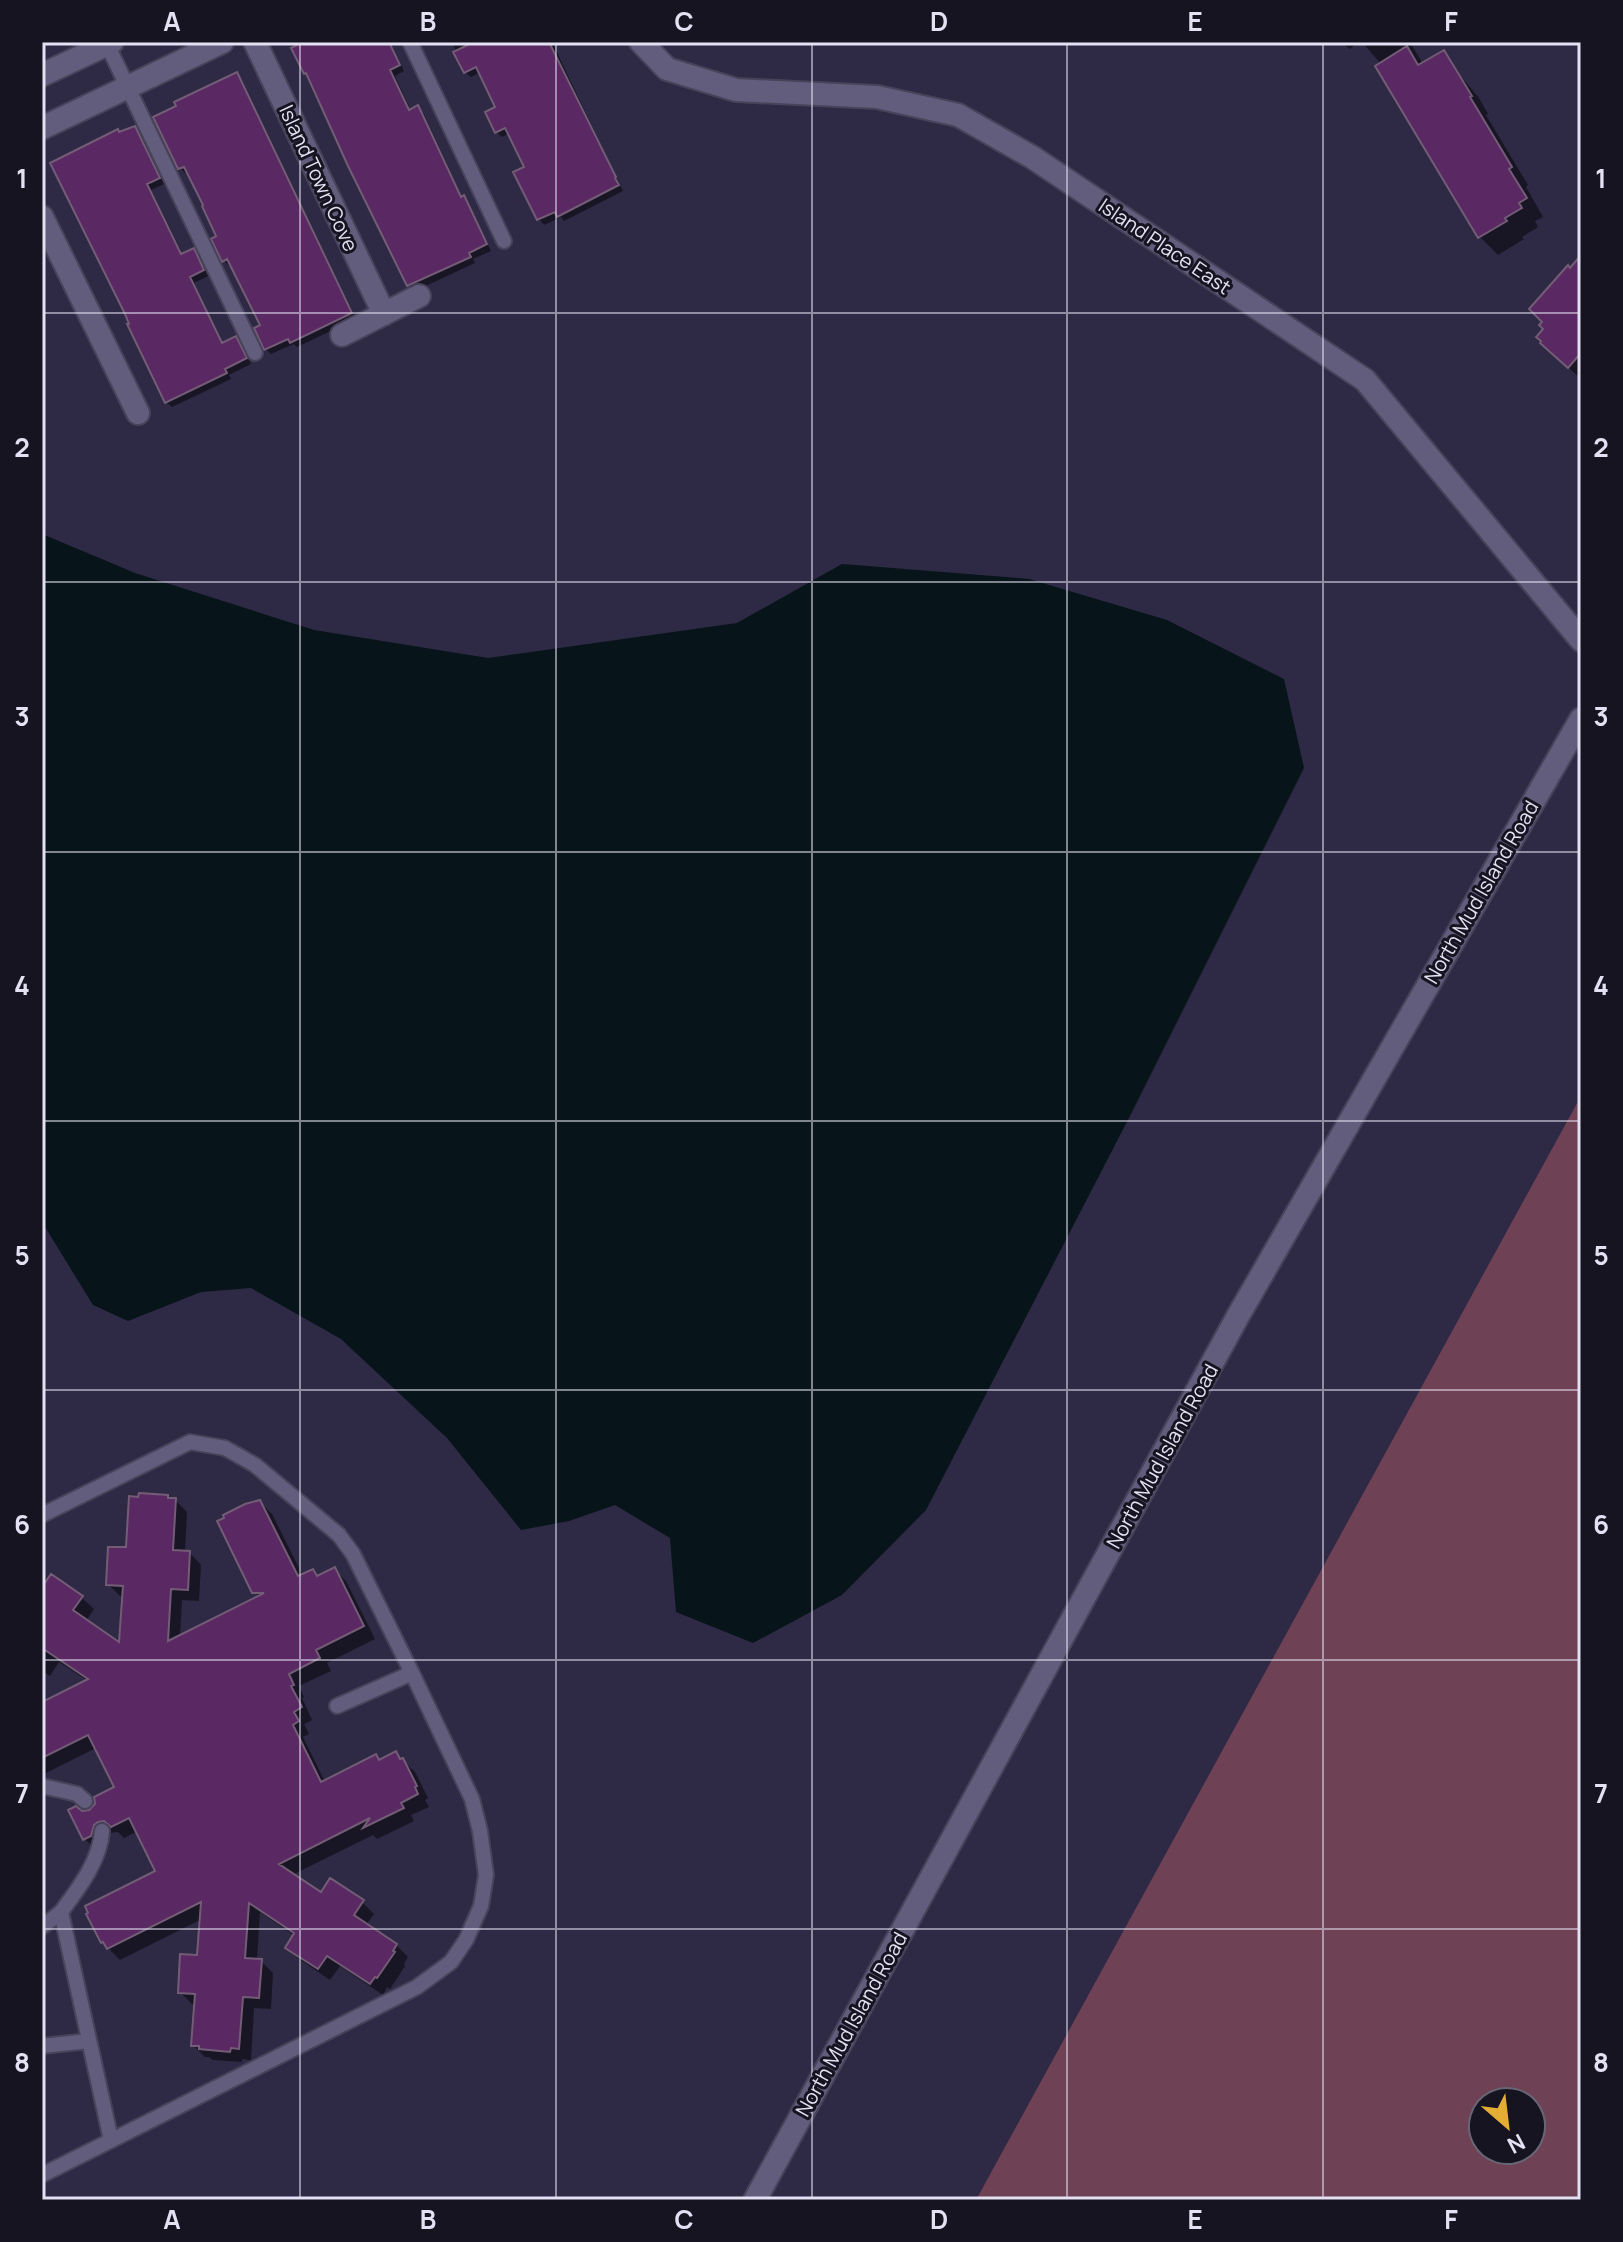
<svg xmlns="http://www.w3.org/2000/svg" width="1623" height="2242" viewBox="0 0 1623 2242" font-family="Manrope,sans-serif">
  <rect width="100%" height="100%" fill="#2e2944"/>
  <!-- green -->
  <path fill="#6e4155" fill-rule="evenodd" d="M1581 1096V2200H976ZM1483 2102H1531V2150H1483Z"/>
  <!-- water -->
  <path fill="#07141a" d="M42 534 135 573 314 630 488 658 737 623 842 564 1029 579 1167 620 1284 679 1304 768 1131 1114 926 1510 842 1595 753 1643 676 1612 670 1538 615 1505 569 1521 521 1530 447 1438 341 1339 251 1288 201 1292 128 1321 93 1305 42 1222Z"/>
  <!-- shadow -->
  <path fill="#0007" d="M307 42H390L404 71 395 76 411 111 418 108 424 114 462 197 469 204 491 251 473 259 475 263 415 291 409 285 310 77 306 73Z
    M452 42H552L623 191 564 221 561 217 544 225 539 219 516 173 527 168 510 133 502 137 496 132 497 108 481 72 471 77 465 72Z
    M1340 42H1358L1350 49Z
    M1362 42H1410L1423 64 1458 73 1479 98 1488 114 1486 115 1528 185 1526 187 1543 217 1535 221 1538 227 1522 237 1524 239 1498 255 1480 237 1381 64Z
    M237 74 242 80 356 319 297 347 294 344 271 354 266 349 262 326 232 264 229 266 224 260 219 237 189 173H185L180 168Z
    M134 128 140 133 164 184 151 190 183 255 193 250 199 256 208 276 194 283 223 345 236 339 241 344 251 364 229 375 231 379 172 407 166 402 120 134Z
    M1581 259V379L1560 360 1545 329 1570 270Z
    M167 1497 170 1500H175L187 1512 185 1552 190 1553 201 1565 199 1601 182 1600 180 1637 260 1597 254 1592 260 1502 272 1514 303 1576 312 1571 318 1577 334 1569 346 1581 375 1639 327 1663 331 1671 299 1686 304 1697 302 1698 312 1720 304 1724 309 1734 303 1737 325 1782 376 1756 381 1761 396 1754 415 1772 428 1798 425 1800 429 1807 411 1815 414 1821 377 1839 373 1835 292 1875 322 1895 362 1902 374 1914 366 1925 396 1945 408 1957 404 1964 405 1966 390 1989 387 1987 383 1995 340 1966 330 1980 299 1959 287 1947 295 1936 260 1912 257 1960 261 1961 273 1973 271 2009 254 2008 251 2060 242 2059V2062L213 2060 209 2057H205L193 2045 196 2004H192L180 1992 199 1957 202 1919 120 1960 102 1942 158 1872 138 1831 124 1838 118 1832 110 1833 97 1851 85 1839 82 1813 90 1812 116 1788 96 1748 42 1775V1705L88 1681 59 1662 50 1676 42 1671V1590L82 1598 94 1609 86 1621 121 1645 124 1596H120L108 1584 128 1549Z"/>
  <!-- building -->
  <path fill="#5a2862" stroke="#735d76" stroke-width="2" d="M303 42H389L400 65 390 70 409 110 418 105 461 197 464 195 487 244 469 253 471 257 407 286 348 166 306 73 304 74 291 48Z
    M474 42H549L616 177 615 178 619 185 557 217 555 212 537 220 513 172 524 167 505 128 495 133 485 112 495 107 476 67 464 73 453 52Z
    M1407 46 1418 65 1444 50 1472 96 1470 97 1512 167 1509 169 1527 198 1519 203 1522 208 1505 218 1507 221 1478 238 1375 66Z
    M237 72 352 313 290 343 288 339 264 350 254 328 260 325 227 259 222 262 211 239 216 236 202 206 203 205 184 167 178 169 153 117 176 106 174 102Z
    M135 126 160 178 147 184 181 254 194 248 204 270 190 277 222 343 236 336 247 358 225 369 227 373 165 403 127 324H129L125 314 50 163 118 129 119 132Z
    M1581 255V353L1568 368 1540 343 1541 341 1536 337 1543 329 1539 325 1542 322 1529 309 1568 265 1570 268Z
    M139 1493 168 1495V1498H176L173 1550 190 1551 188 1590 171 1589 168 1641 264 1593H252L217 1521 224 1518 223 1515 245 1504 260 1500 298 1576 313 1569 317 1576 335 1567 364 1626 316 1650 320 1658 289 1674 294 1685 291 1686 302 1707 294 1712 299 1721 293 1725 321 1782 376 1754 379 1760 396 1751 400 1759 403 1758 417 1786 415 1787 418 1794 401 1803 404 1808 363 1828 370 1818 279 1864 321 1892 330 1878 364 1900 354 1915 397 1944 393 1951 395 1952 377 1978 375 1977 370 1984 327 1956 318 1969 285 1948 294 1933 249 1903 245 1958 262 1959 259 1998 243 1997 239 2049 231 2048 230 2052 199 2049V2046H191L195 1994 178 1993 180 1954 197 1955 201 1902 107 1949 103 1942 101 1943 86 1914 88 1913 85 1906 155 1871 129 1818 111 1827 104 1821 98 1822 94 1825 91 1836 83 1840 68 1810 76 1806 82 1811 89 1810 95 1804 94 1797 114 1787 88 1735 42 1758V1702L88 1679 42 1648V1587L51 1574 83 1596 73 1610 119 1642 123 1586 106 1585 108 1547H126L129 1496 138 1497Z"/>
  <g fill="none" stroke-linecap="round" stroke-linejoin="round">
    <defs>
      <path id="service" d="M106 42 255 353
        M410 42 504 241
        M42 1515 190 1442 225 1448 255 1465 339 1535 353 1554 412 1673
        M42 1786 77 1794 85 1801
        M102 1831C100 1861 78 1889 61 1912L111 2140
        M42 1927 61 1912
        M42 2046 89 2041
        M42 2175 417 1987 451 1962 466 1940 481 1906 486 1875 480 1831 472 1799 412 1673 337 1706"/>
      <path id="minor" d="M255 42 384 314
        M42 75 112 42
        M42 128 222 42
        M42 217 138 413
        M342 335 419 296"/>
      <path id="tertiary" d="M641 42 667 69 736 90 877 97 958 115 1032 157 1365 380 1581 640
        M755 2200 1238 1316 1581 719"/>
    </defs>
    <!-- service casing -->
    <use href="#service" stroke="#48435a" stroke-width="18"/>
    <!-- minor casing -->
    <use href="#minor" stroke="#48435a" stroke-width="26"/>
    <!-- tertiary casing -->
    <use href="#tertiary" stroke="#48435a" stroke-width="26"/>
    <!-- service -->
    <use href="#service" stroke="#625d7c" stroke-width="14"/>
    <!-- minor -->
    <use href="#minor" stroke="#625d7c" stroke-width="22"/>
    <!-- tertiary -->
    <use href="#tertiary" stroke="#625d7c" stroke-width="22"/>
  </g>
  <!-- grid -->
  <path fill="none" stroke="#e3e1f3" stroke-width="2" stroke-opacity="0.55" d="M300 42V2200M556 42V2200M812 42V2200M1067 42V2200M1323 42V2200M42 313H1581M42 582H1581M42 852H1581M42 1121H1581M42 1390H1581M42 1660H1581M42 1929H1581"/>
  <g text-anchor="middle" dominant-baseline="central" stroke-width="6" stroke-linejoin="round" paint-order="stroke">
    <!-- street labels -->
    <g font-size="20" fill="#e3e1f3" stroke="#161420">
      <text transform="translate(319 178) rotate(65)">Island Town Cove</text>
      <text transform="translate(1165 246) rotate(34)">Island Place East</text>
      <text transform="translate(1481 892) rotate(-60)">North Mud Island Road</text>
      <text transform="translate(1162 1456) rotate(-61)">North Mud Island Road</text>
      <text transform="translate(851 2024) rotate(-61)">North Mud Island Road</text>
    </g>
  </g>
  <!-- border -->
  <rect width="1623" height="2242" fill="none" stroke="#161420" stroke-width="88"/>
  <!-- north arrow -->
  <g transform="translate(1507 2126) rotate(152)"><circle r="38" fill="#161420" stroke="#686674" stroke-width="2"/>
  <path d="M0-6L14 30L0 20L-14 30Z" fill="#e4ae35"/>
  <text y="-12" font-size="22" font-weight="bold" text-anchor="middle" fill="#e3e1f3">N</text>
  </g>
  <rect x="44" y="44" width="1535" height="2154" fill="none" stroke="#e3e1f3" stroke-width="3"/>
  <g font-size="26" text-anchor="middle" font-weight="bold" fill="#e3e1f3">
    <text x="172" y="31">A</text>
    <text x="428" y="31">B</text>
    <text x="684" y="31">C</text>
    <text x="939" y="31">D</text>
    <text x="1195" y="31">E</text>
    <text x="1451" y="31">F</text>
    <text x="22" y="188">1</text>
    <text x="1601" y="188">1</text>
    <text x="22" y="457">2</text>
    <text x="1601" y="457">2</text>
    <text x="22" y="726">3</text>
    <text x="1601" y="726">3</text>
    <text x="22" y="995">4</text>
    <text x="1601" y="995">4</text>
    <text x="22" y="1265">5</text>
    <text x="1601" y="1265">5</text>
    <text x="22" y="1534">6</text>
    <text x="1601" y="1534">6</text>
    <text x="22" y="1803">7</text>
    <text x="1601" y="1803">7</text>
    <text x="22" y="2072">8</text>
    <text x="1601" y="2072">8</text>
    <text x="172" y="2229">A</text>
    <text x="428" y="2229">B</text>
    <text x="684" y="2229">C</text>
    <text x="939" y="2229">D</text>
    <text x="1195" y="2229">E</text>
    <text x="1451" y="2229">F</text>
  </g>
</svg>
